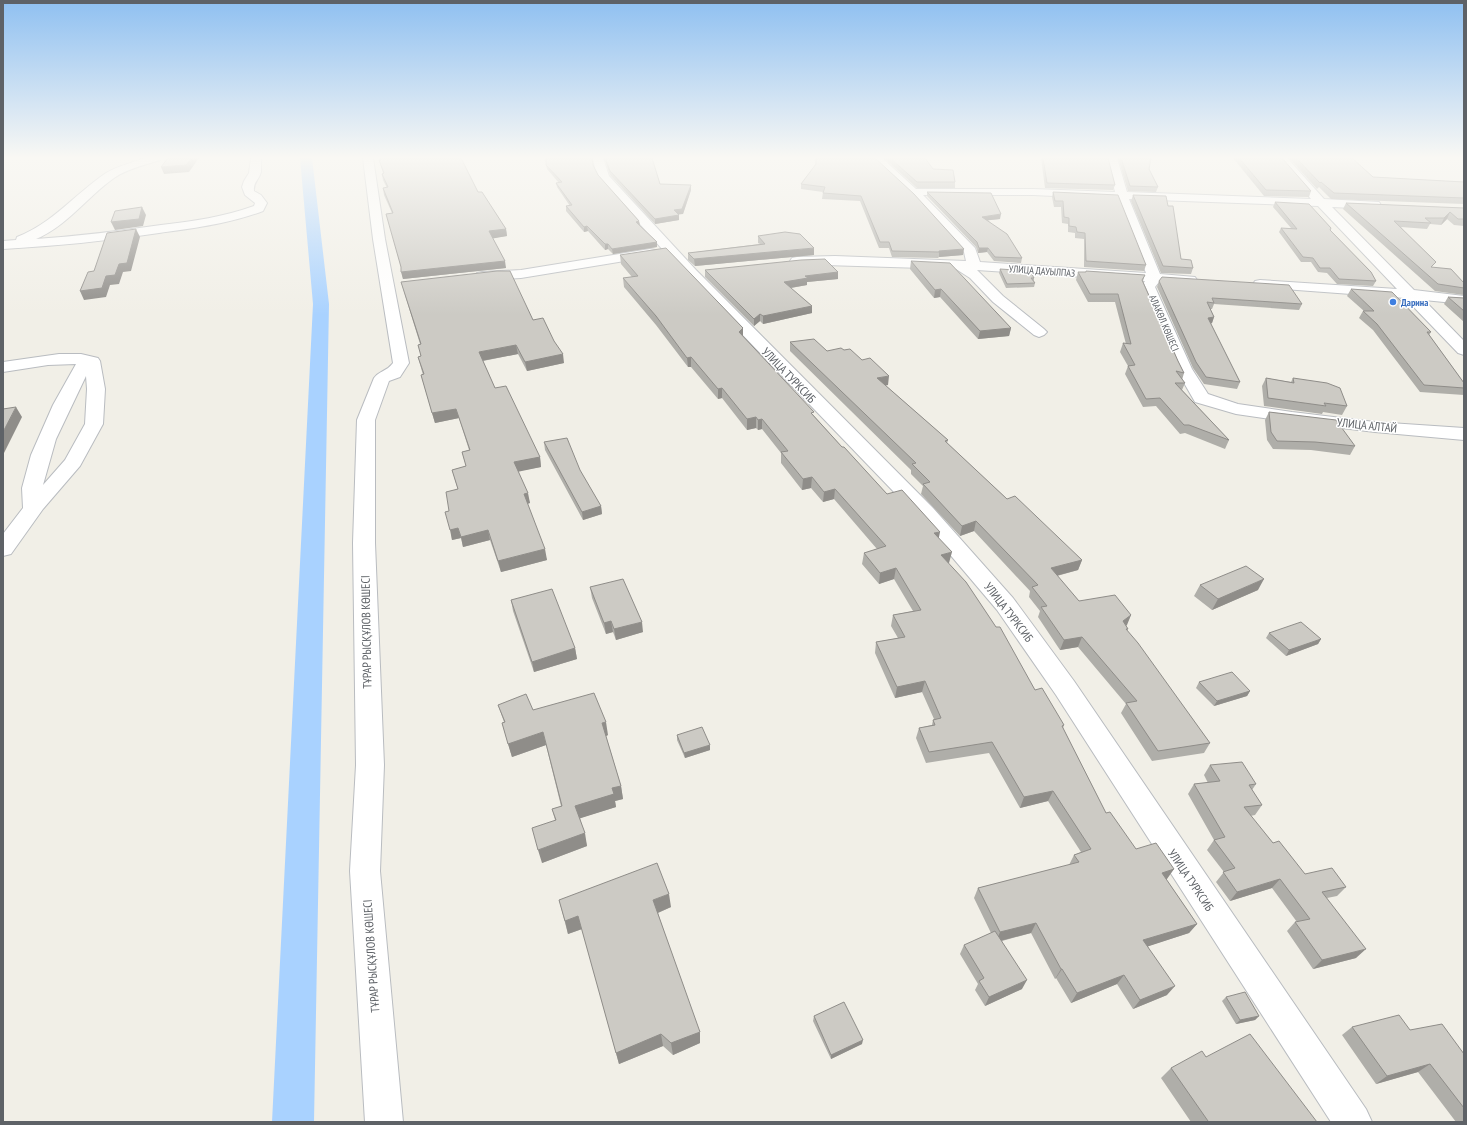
<svg xmlns="http://www.w3.org/2000/svg" width="1467" height="1125" viewBox="0 0 1467 1125" font-family="'PT Sans Narrow',sans-serif">
  <rect width="100%" height="100%" fill="#f1efe7"/>
  <g fill="none" stroke-linecap="round" stroke-linejoin="round">
    <!-- canal -->
    <path fill="#a9d2ff" fill-rule="evenodd" d="M300 158H312L329 304 314 1122H272L313 304Z"/>
    <defs>
      <path id="minor" d="M146 158H161L160 160C144 165 127 169 114 178 87 197 67 226 36 239 78 236 120 231 161 225 193 221 224 217 254 206L255 203 245 195 242 187 244 181 249 173 251 158H261C261 163 261 168 261 172 259 180 253 182 254 191L261 195 267 203 263 211C229 224 194 228 159 233 107 241 55 246 3 249V241L16 240 17 237C53 223 75 194 106 173 118 166 133 162 146 158Z
        M363 158H373L385 239 409 363 400 377 389 381 375 420V543L384 765 380 871 403 1122H365L350 871 356 765 353 543 357 420 374 378C379 371 386 372 393 363L373 239Z
        M593 158H603L609 176 696 270 933 508 1013 598 1074 681 1366 1109 1372 1122H1331L1056 695 997 610 919 518 686 276 600 179 595 169Z
        M871 158H882L916 189H1033L1115 192 1107 158H1117L1127 192 1311 199 1277 158H1287L1324 199 1379 202 1381 205 1379 208 1375 209 1332 207 1414 290 1464 296V304L1424 300 1464 341V355L1458 353 1405 298 1255 287 1253 284 1255 281 1260 280 1397 289 1318 206 1129 199 1160 274 1195 277 1197 280 1195 283 1190 284 1159 282 1155 287 1192 369 1208 394 1238 404 1292 412 1375 422 1464 428V440L1375 432 1292 422 1236 414 1195 402 1176 369 1141 287 1145 281 977 270 1003 296 1044 329 1047 332 1044 335 1039 337 1034 335 993 302 970 278 956 269 792 264 790 261 792 258 797 257 835 256 966 261 964 252 914 199ZM923 195H1033L1117 199 1146 273 980 262 975 248Z
        M650 249 655 250 657 253 655 256 521 278 482 280 477 279 475 276 477 273 482 272 521 270Z
        M59 354H81L98 358 100 361 105 389 103 424 80 466 43 509 11 554 3 556V534L23 508 22 488 31 455 53 405 76 364 48 365 3 372V362ZM86 376 87 389 85 424 65 460 43 485 56 439Z"/>
    </defs>
    <!-- minor casing -->
    <use href="#minor" stroke="#b9bcc0" stroke-width="2"/>
    <!-- minor -->
    <use href="#minor" fill="#fff" fill-rule="evenodd"/>
  </g>
  <!-- wall -->
  <path fill="#afaea9" d="M604 158H652L660 184 691 190 683 214H678L679 220 655 224 610 175Z
    M815 158H875L963 255 939 257 938 258 892 257 889 248H879L860 201 822 199 823 192 801 189V184L816 165Z
    M884 158H925L933 169 955 182V188H917Z
    M1041 158H1108L1115 185 1113 190 1045 188Z
    M1118 158H1151L1149 169 1158 187 1156 192 1128 191Z
    M1233 158H1282L1311 191 1309 197 1264 196Z
    M1289 158H1352L1373 177 1464 182V204L1331 199 1319 187 1317 189Z
    M379 160H380L478 192 506 229 507 236 492 238 506 268 403 279 392 213 384 195 383 188H387L383 180 382 174 383 173Z
    M546 165H593L598 175 639 221 640 226 657 242V247L613 254 608 249 605 250 588 231 584 232 566 211V206H570L557 187 556 183H559L547 169Z
    M927 192 1000 219 988 220 1022 258 1021 263 994 261 987 252 978 253 976 247 927 196Z
    M1053 192 1146 265 1144 271 1084 267V239L1075 238V233L1068 232V224L1062 223 1061 207H1054L1052 197Z
    M1133 195 1181 259 1193 268 1191 274 1161 273 1131 201Z
    M1275 202 1331 228 1330 230 1376 281 1373 286 1337 284 1327 273 1318 272 1311 262H1301L1279 232 1281 228H1291L1273 207Z
    M1346 203 1464 208V226L1454 225 1447 219 1441 225 1430 224 1427 229 1401 227 1433 268 1464 283V295L1435 291 1343 209Z
    M758 236 814 255 695 266 688 260V253L760 244 758 243Z
    M620 255 743 337 842 447 887 494 939 538 949 563H948L1035 690 1064 725 1063 728 1106 813 1136 849 1174 869 1166 879 1197 924 1189 933 1148 946 1167 995 1133 1009 1117 984 1071 1003 1056 978 1055 979 1031 933 1002 941 1022 989 985 1006 975 990 978 984 960 954 964 945 991 933 974 898 978 888 1069 865 1074 855 1081 852 1048 801 1020 808 989 753 926 763 916 738 919 728 932 725 933 720 934 719 922 692 895 698 875 653 876 642 898 638 891 626 893 615 913 611 894 579 879 584 862 564 864 553 877 549 834 499 823 502 811 488 802 490 781 463V453L762 429 758 430 756 428 747 430 722 398 718 399 691 367H688L656 325 624 287 623 278 632 277 621 264Z
    M911 261 1011 328 1009 336 978 339 940 297 934 298 910 269Z
    M1000 269 1034 278V281L1035 283 1034 287 1006 288 999 273Z
    M705 270 838 272V279L807 282V285L791 288 812 306V313L763 324 760 321 754 326 705 277Z
    M1086 271 1145 275 1143 281 1178 361 1184 373 1182 380 1185 383 1182 390 1229 440 1225 449 1185 433 1180 434 1156 406 1143 407 1125 374 1128 366 1120 352 1123 343 1126 344 1115 302H1088L1076 280 1078 272H1086Z
    M1159 281 1302 304 1299 310 1214 304 1212 309H1210L1214 317 1212 323 1210 324 1240 382 1237 389 1204 384 1193 368 1157 287Z
    M401 282 533 320 564 363 527 371 518 354 483 361 495 388 540 457 541 467 518 471 530 503 527 504 547 560 501 572 490 540 463 547 461 538 452 540 449 511 458 490 452 470 466 466 462 452 469 450 459 418 435 423 421 375H423L418 357 421 356 420 344Z
    M1351 289 1431 332 1429 335 1464 383V395L1420 392 1373 330 1359 318 1363 311H1364L1347 296Z
    M1448 297 1464 298V322L1444 304Z
    M790 342 827 351 844 350 862 360 888 385H885L948 440 947 443 1007 499 1082 560 1078 570 1057 576 1079 601 1131 615 1126 625 1128 629 1127 631 1210 743 1204 753 1152 761 1121 713 1126 704 1078 647 1060 650 1038 617 1040 611 1029 597 1030 591 974 531 960 536 921 494 923 486 911 474V470L790 351Z
    M1266 378 1291 382 1293 378 1347 406 1342 415 1323 412 1322 414 1264 406 1262 386Z
    M1269 412 1355 446 1350 455 1311 450 1273 449 1267 440 1265 420Z
    M544 442 601 506 602 514 583 520 545 450Z
    M1200 585 1258 590 1212 610 1194 596Z
    M590 587 643 632 616 640 613 632 606 634 592 598Z
    M511 600 575 648 577 659 534 672 513 611Z
    M1269 633 1321 639 1318 644 1286 656 1266 638Z
    M1199 682 1250 691 1247 696 1214 706 1196 688Z
    M498 705 533 710 608 735 606 736 621 786 623 799 615 801 616 807 580 818 587 846 542 863 555 820 552 809 561 806 546 745 512 757 502 723 504 722Z
    M677 735 710 750 685 758 677 740Z
    M1210 765 1256 784 1252 790 1262 805 1255 815 1250 816 1273 843 1305 874 1346 887 1337 896 1327 898 1356 958 1313 969 1287 931 1295 922H1297L1272 888 1230 901 1216 882 1224 872 1207 850 1214 840 1188 794 1194 784 1208 783 1204 775Z
    M559 900 671 907 658 913 700 1043 673 1055 663 1046 619 1064 582 929 568 934Z
    M1226 997 1259 1016 1255 1020 1236 1024 1222 1001Z
    M814 1016 862 1044 831 1059 813 1021Z
    M1352 1027 1410 1030 1464 1054V1122H1456L1418 1072 1376 1084 1342 1035Z
    M1206 1057 1317 1122H1191L1161 1078 1171 1068Z"/>
  <!-- shaded-wall -->
  <path fill="#8f8d89" d="M192 158H199L189 172 164 174 161 167Z
    M691 185V190L683 214 674 215V210Z
    M142 207 146 215 143 226 115 230 111 222Z
    M1450 212 1447 219 1441 225 1444 218Z
    M1001 214 1000 219 982 221V217Z
    M679 215V220L655 224V219Z
    M639 221 640 226 636 222Z
    M587 226 588 231 584 232V227Z
    M136 229 140 237 131 271 123 272 119 284 110 285 106 297 84 300 80 291 106 276 119 264Z
    M506 229 507 236 490 239 489 231Z
    M657 242V247L613 254 612 249Z
    M605 244H608V249L605 250Z
    M814 248V255L695 266 694 259Z
    M979 248H988L987 252 978 253Z
    M964 249 963 255 939 257V251Z
    M505 261 506 268 403 279 401 272Z
    M838 272V279L807 282V285L784 289V282L805 276Z
    M941 289 940 297 934 298 935 290Z
    M812 306V313L763 324V316Z
    M760 314V321L754 326V319Z
    M1214 317 1212 323 1205 325 1208 318Z
    M743 328V337L739 332Z
    M1011 328 1009 336 978 339 980 331Z
    M516 345 518 354 481 361 479 352Z
    M563 354 564 363 527 371 525 362Z
    M691 357V367H688L687 358Z
    M889 376 888 385 876 388 877 378Z
    M722 388V398L718 399V389Z
    M16 407 22 417 3 455V432Z
    M456 409 459 418 435 423 432 413Z
    M756 417V428L747 430V419Z
    M762 419V429L758 430V420Z
    M540 457 541 467 517 472 514 462Z
    M812 477 811 488 802 490 803 479Z
    M835 489 834 499 823 502 824 492Z
    M528 493 530 503 526 504 524 494Z
    M601 506 602 514 583 520 582 512Z
    M976 521 974 531 960 536 962 526Z
    M458 528 461 538 452 540 450 530Z
    M488 530 490 540 463 547 461 537Z
    M940 532 938 542 934 533Z
    M545 549 547 560 501 572 498 561Z
    M952 552 949 563 938 566 941 555Z
    M1082 560 1078 570 1048 578 1051 568Z
    M896 568 894 579 879 584 880 573Z
    M1264 579 1258 590 1212 610 1218 599Z
    M1131 615 1127 625 1118 632 1123 621Z
    M611 621 613 632 606 634 604 623Z
    M642 622 643 632 616 640 614 629Z
    M1082 637 1078 647 1060 650 1064 640Z
    M1321 639 1318 644 1286 656 1289 650Z
    M575 648 577 659 534 672 532 662Z
    M925 681 922 692 895 698 897 687Z
    M1250 691 1247 696 1214 706 1217 701Z
    M606 722 608 735 604 737 602 723Z
    M543 732 546 745 512 757 508 744Z
    M710 745V750L685 758 684 753Z
    M621 786 623 799 615 801 616 807 578 819 575 806 612 788Z
    M1053 791 1048 801 1020 808 1024 797Z
    M585 833 587 846 542 863 538 850Z
    M1174 869 1167 879 1155 883 1162 873Z
    M1280 879 1272 888 1230 901 1237 892Z
    M669 894 671 907 655 914 653 900Z
    M578 916 582 929 568 934 565 921Z
    M1036 923 1031 933 996 942 1000 932Z
    M1197 924 1189 933 1137 950 1143 940Z
    M1366 949 1356 958 1313 969 1322 960Z
    M1061 969H1062L1056 978 1055 979Z
    M1124 975 1117 984 1071 1003 1077 993Z
    M1027 980 1022 989 985 1006 989 997Z
    M1175 986 1167 995 1133 1009 1140 1000Z
    M1259 1016 1255 1020 1236 1024 1240 1020Z
    M700 1032V1043L673 1055 671 1043Z
    M661 1034 663 1046 619 1064 616 1053Z
    M863 1040 862 1044 831 1059V1055Z
    M1430 1064 1418 1072 1376 1084 1387 1076Z"/>
  <!-- building -->
  <path fill="#cccac4" stroke="#8f8d89" d="M168 158H192L186 165 161 167Z
    M380 158H461L478 192H482L506 229 489 231 505 261 401 272V267L386 214 393 213 383 188 388 187 382 174 384 173 379 160H381Z
    M546 158H592L593 165 598 175 639 221 636 222 657 242 612 249 608 244H605L587 226 584 227 566 206 572 205 556 183 562 182 546 165Z
    M605 158H652L660 184 691 185 682 209 674 210 679 215 655 219 610 171Z
    M816 158H875L914 194 964 249 939 251V252L892 251 889 242H880L861 196 823 193 825 187 801 184 816 164Z
    M890 158H925L933 169 953 170 955 182H917Z
    M1043 158H1108L1115 185 1047 183Z
    M1121 158H1151L1149 169 1158 187 1130 186Z
    M1239 158H1282L1311 191 1266 190Z
    M1296 158H1352L1373 177 1464 182V198L1334 193 1321 182 1320 183Z
    M927 192 991 193 1001 214 982 217 1007 234 1022 258 995 257 988 248H979L977 242Z
    M1053 192 1118 195 1146 265 1086 261 1085 233 1077 232 1076 227 1069 226V218L1064 217 1063 201H1055Z
    M1133 195 1166 196 1168 206H1173L1181 259 1191 260 1193 268 1163 266Z
    M1275 202 1309 204 1331 228 1330 230 1371 272 1376 281 1339 279 1330 268H1320L1313 258 1303 257 1281 228 1297 229Z
    M1346 203 1464 208V219H1458L1450 212 1444 218H1425L1431 223 1394 221 1436 262 1431 267 1451 269 1464 283V288L1438 284Z
    M142 207 139 219 111 222 115 211Z
    M136 229 127 263 119 264 115 275 106 276 102 288 80 291 88 272 94 271 107 233Z
    M785 232 800 234 814 248 694 259 688 253 765 244 758 236Z
    M666 248 743 328 739 332 814 412 811 413 842 447H844L887 494 902 490 940 532 934 533 952 552 941 555 966 582 996 627H1000L1035 690 1042 688 1064 725 1062 726 1106 813 1110 812 1136 849 1156 843 1174 869 1162 873 1197 924 1143 940 1175 986 1140 1000 1124 975 1077 993 1062 969H1061L1036 923 1000 932 978 888 1079 862 1074 855 1091 849 1053 791 1024 797 992 742 929 752 919 728 935 725 933 720 941 718 925 681 897 687 876 642 905 637 893 615 921 610 896 568 880 573 864 553 886 546 835 489 824 492 812 477 803 479 781 452 788 451 762 419 758 420 756 417 747 419 722 388 718 389 691 357 687 358 656 316 623 278 638 276 620 255Z
    M825 259 838 272 805 276 808 278 784 282 812 306 763 316 760 314 754 319 705 270 801 260Z
    M911 261 950 263 1011 328 980 331 941 289 935 290Z
    M1000 269 1030 271 1034 278H1031L1035 283 1007 284Z
    M497 271H510L533 320 543 318 554 341 563 354 525 362 516 345 479 352 495 388 506 386 540 457 514 462 528 493 524 494 545 549 498 561 488 530 461 537 458 528 450 530 445 512 449 511 446 492 458 489 452 470 466 466 462 452 470 450 456 409 432 413 421 375 424 374 418 357 421 356 418 345 421 344 401 282Z
    M1086 271 1145 275 1142 280 1178 361 1184 373 1176 371 1185 383H1175L1229 440 1189 425H1184L1160 398 1146 399 1128 366 1135 365 1123 343 1131 344 1118 294H1090L1078 272H1086Z
    M1162 277 1289 285 1302 304 1212 298 1214 303 1207 302 1214 317 1208 318 1240 382 1206 377 1196 362 1159 281Z
    M1351 289 1392 292 1431 332H1427L1464 383V388L1424 385 1377 324 1363 311H1374Z
    M1448 297 1464 298V311Z
    M814 339 827 351 841 348 844 350 850 349 862 360 870 358 889 376 877 378 948 440 945 441 1007 499 1015 496 1082 560 1051 568 1079 601 1115 595 1131 615 1123 621 1128 629H1126L1138 643 1210 743 1158 751 1126 703 1137 701 1082 637 1064 640 1041 607 1047 606 1032 587 1038 585 976 521 962 526 923 484 930 482 912 464 916 463 790 342Z
    M1266 378 1294 383 1293 378 1327 383 1340 388 1347 406 1324 403 1326 406 1268 398Z
    M16 407 3 432V409Z
    M1269 412 1336 420 1355 446 1315 442 1277 441 1271 432Z
    M567 438 580 470 601 506 582 512 544 442Z
    M1246 566 1264 579 1218 599 1200 585Z
    M623 579 642 622 614 629 611 621 604 623 590 587Z
    M552 589 575 648 532 662 511 600Z
    M1301 622 1321 639 1289 650 1269 633Z
    M1232 672 1250 691 1217 701 1199 682Z
    M594 693 606 722 602 723 621 786 612 788 614 794 575 806 585 833 538 850 532 828 556 820 552 809 562 806 543 732 508 744 502 723 505 722 498 705 526 694 533 710Z
    M702 727 710 745 684 753 677 735Z
    M1242 762 1256 784 1249 785 1262 805 1244 807 1273 843 1279 841 1305 874 1332 868 1346 887 1322 892 1366 949 1322 960 1295 922 1310 919 1280 879 1237 892 1223 872 1235 868 1214 840 1225 837 1194 784 1220 781 1210 765Z
    M657 863 669 894 653 900 700 1032 671 1043 661 1034 616 1053 578 916 565 921 559 900Z
    M995 931 1027 980 989 997 979 981 984 978 964 945Z
    M1245 992 1259 1016 1240 1020 1226 997Z
    M844 1002 863 1040 831 1055 814 1016Z
    M1399 1015 1410 1030 1442 1024 1464 1054V1108L1430 1064 1387 1076 1352 1027Z
    M1250 1034 1317 1122H1205L1208 1121 1171 1068 1202 1051 1206 1057Z"/>
  <!-- sky -->
  <linearGradient id="sky" x2="0" y2="1"><stop stop-color="#8fc0f1"/><stop offset="0.5" stop-color="#f9f8f4"/><stop offset="1" stop-color="#f9f8f4" stop-opacity="0"/></linearGradient>
  <rect width="1467" height="315" fill="url(#sky)"/>
  <!-- markers -->
  <circle fill="#3f7fe0" stroke="#fff" stroke-width="1.5" cx="1393" cy="302" r="4"/>
  <g text-anchor="middle" dominant-baseline="central" stroke-width="3" stroke-linejoin="round" paint-order="stroke">
    <!-- far-street labels -->
    <g font-size="10" fill="#5e6267" stroke="#fff">
      <text transform="translate(1042 271) rotate(4)">УЛИЦА ДАУЫЛПАЗ</text>
      <text transform="translate(1164 323) rotate(67)">АЛАКӨЛ КӨШЕСІ</text>
    </g>
    <!-- far-shop labels -->
    <g font-size="10" font-weight="bold" fill="#366cbe" stroke="#fff" text-anchor="start">
      <text x="1401" y="302">Дарина</text>
    </g>
    <!-- street labels -->
    <g font-size="12" fill="#5e6267" stroke="#fff">
      <text transform="translate(789 375) rotate(46)">УЛИЦА ТУРКСИБ</text>
      <text transform="translate(1367 425) rotate(6)">УЛИЦА АЛТАЙ</text>
      <text transform="translate(1009 612) rotate(52)">УЛИЦА ТУРКСИБ</text>
      <text transform="translate(366 632) rotate(-91)">ТҰРАР РЫСҚҰЛОВ КӨШЕСІ</text>
      <text transform="translate(1191 880) rotate(56)">УЛИЦА ТУРКСИБ</text>
      <text transform="translate(371 956) rotate(-94)">ТҰРАР РЫСҚҰЛОВ КӨШЕСІ</text>
    </g>
  </g>
  <!-- border -->
  <rect width="1467" height="1125" fill="none" stroke="#5e6267" stroke-width="8"/>
</svg>
